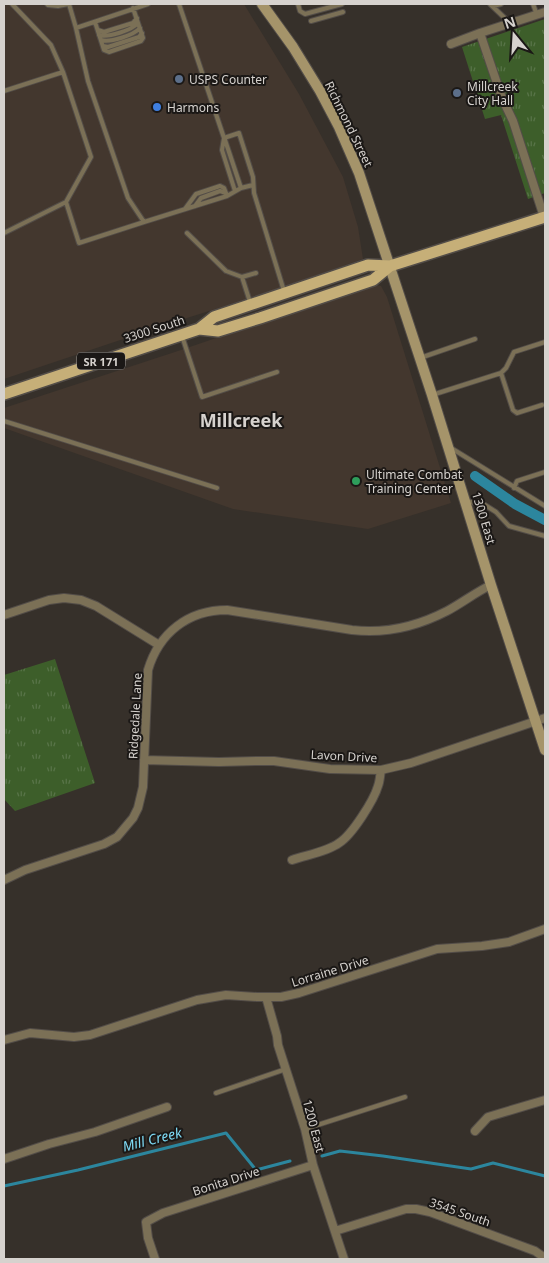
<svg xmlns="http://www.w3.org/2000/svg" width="549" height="1263" viewBox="0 0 549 1263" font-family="'Noto Sans',sans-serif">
  <defs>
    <pattern id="grass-tufts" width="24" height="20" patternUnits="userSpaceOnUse" patternTransform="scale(1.25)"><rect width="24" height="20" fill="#3d5e2a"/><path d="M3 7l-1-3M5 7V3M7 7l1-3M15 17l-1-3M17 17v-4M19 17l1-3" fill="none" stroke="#587448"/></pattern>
  </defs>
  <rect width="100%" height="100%" fill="#36302a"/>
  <!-- built -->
  <path fill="#43372e" d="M4 4H244L299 94 343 177 358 227 363 259 260 295 171 323 4 379Z
    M373 284 381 286 387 297 451 503 368 529 233 509 4 428V408L181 350Z"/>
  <!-- grass -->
  <path fill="url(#grass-tufts)" d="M545 19V193L528 199 501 115 485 119 462 47Z
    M55 659 95 783 15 811 4 799V675Z"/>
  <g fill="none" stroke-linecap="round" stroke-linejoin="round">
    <!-- stream -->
    <path stroke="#2c869e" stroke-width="3" d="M322 1156 340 1151 383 1156 471 1169 493 1163 545 1176
      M4 1186 78 1170 226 1133 256 1170 290 1161"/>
    <!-- canal -->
    <path stroke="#2c869e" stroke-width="10" d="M475 476 515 504 545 520"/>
    <defs>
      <path id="service" d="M47 4 48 5 58 6 68 4
        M69 4 76 28 88 81 128 198 144 222 227 196 241 188 253 185
        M179 4 224 138 239 133 253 177 254 193 284 291
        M298 4 300 11 305 14 342 4
        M490 4 510 23
        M533 4 537 15
        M493 6 501 4
        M311 21 343 12
        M95 22 104 50 109 52 141 41 143 38 133 8
        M76 28 148 4
        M98 30 104 32 133 23 137 18
        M99 35C108 38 132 30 138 23
        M101 40C110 43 134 35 140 28
        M103 46 108 47 139 37 142 33
        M63 72 91 157 66 202
        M4 91 63 72 51 45 12 4
        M224 138 222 150 235 191
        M225 140 241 188
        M195 206 201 198 220 191 226 193
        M185 209 196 194 220 186 224 188 227 196
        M4 233 66 202 79 243 144 222
        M187 233 226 271 242 277
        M250 302 242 277 256 273
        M182 336 202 397 277 372
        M420 358 475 339
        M501 373 513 410 517 413 542 405
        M432 395 501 373 506 368 514 352 545 342
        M4 421 217 488
        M451 448 545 506
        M514 488 517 481 545 472
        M466 501 485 505 496 512 509 526 545 536
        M216 1093 286 1069
        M305 1129 405 1097"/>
      <path id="minor" d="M480 33 502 98 513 121 544 217
        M451 44 480 33 545 12
        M4 615 49 600 64 598 81 600 96 606 159 645
        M144 760 219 762 256 761H274L330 769 381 770 411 763 545 718
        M292 860C306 855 327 852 339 843 352 835 374 800 378 786 380 781 380 775 381 770
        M4 880 25 870 104 844 117 837 133 818 138 808 143 787 148 670C159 633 188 610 227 610L352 630C385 634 418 626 447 611 462 603 476 592 491 585
        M266 997 277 1036 278 1045 305 1129 313 1165 344 1259
        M4 1040 30 1033 74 1037 90 1035 197 1000 226 995 257 997H281L299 993 437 949 482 946 509 942 545 929
        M475 1131 488 1117 545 1100
        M4 1159 49 1144 95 1132 167 1107
        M335 1231 406 1209H416L430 1212 535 1251 545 1258
        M155 1259 148 1238 146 1222 163 1213 313 1165"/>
      <path id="secondary" d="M262 4 293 47 320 91 339 127 359 173 432 395 491 585 545 750"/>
      <path id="primary" d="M199 329 218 331 260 318 373 280 390 266
        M4 394 199 329 214 317 368 265 390 266 545 217"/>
    </defs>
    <!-- service casing -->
    <use href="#service" stroke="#534d48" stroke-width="6"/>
    <!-- minor casing -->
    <use href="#minor" stroke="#534d48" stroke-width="10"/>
    <!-- secondary casing -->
    <use href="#secondary" stroke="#534d48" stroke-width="12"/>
    <!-- primary casing -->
    <use href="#primary" stroke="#534d48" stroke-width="14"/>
    <!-- service -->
    <use href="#service" stroke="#7b7056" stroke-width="4"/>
    <!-- minor -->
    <use href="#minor" stroke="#7b7056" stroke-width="8"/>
    <!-- secondary -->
    <use href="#secondary" stroke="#a5946a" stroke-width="10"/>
    <!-- primary -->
    <use href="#primary" stroke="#c6af78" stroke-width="11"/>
  </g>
  <!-- markers -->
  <g fill="#5c6f8a" stroke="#1b1816" stroke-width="2">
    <circle cx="179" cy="79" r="5"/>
    <circle cx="457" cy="93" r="5"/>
  </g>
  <circle fill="#3f7fe0" stroke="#1b1816" stroke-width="2" cx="157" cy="107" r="5"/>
  <circle fill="#2e9e5b" stroke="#1b1816" stroke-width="2" cx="356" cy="481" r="5"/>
  <g text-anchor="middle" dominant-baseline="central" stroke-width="4" stroke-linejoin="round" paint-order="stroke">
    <!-- shield labels -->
    <rect fill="#1b1816" stroke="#9e9a97" stroke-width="1" x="77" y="352.5" width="48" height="17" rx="4"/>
    <g font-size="11" font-weight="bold" fill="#d6d2ce">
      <text x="101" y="361">SR 171</text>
    </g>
    <!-- poi labels -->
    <g font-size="12" fill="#d6d2ce" stroke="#1b1816" text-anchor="start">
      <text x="189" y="79">USPS Counter</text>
      <text x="467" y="86">Millcreek<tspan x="467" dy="14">City Hall</tspan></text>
      <text x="167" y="107">Harmons</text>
      <text x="366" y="474">Ultimate Combat<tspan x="366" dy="14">Training Center</tspan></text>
    </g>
    <!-- street labels -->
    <g font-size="12" fill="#d6d2ce" stroke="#1b1816">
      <text transform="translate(349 124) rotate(64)">Richmond Street</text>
      <text transform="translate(154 329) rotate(-18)">3300 South</text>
      <text transform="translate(484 518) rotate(73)">1300 East</text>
      <text transform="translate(135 716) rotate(-87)">Ridgedale Lane</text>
      <text transform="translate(344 756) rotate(3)">Lavon Drive</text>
      <text transform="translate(330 971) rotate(-17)">Lorraine Drive</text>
      <text transform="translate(314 1126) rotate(75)">1200 East</text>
      <text transform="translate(226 1181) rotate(-18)">Bonita Drive</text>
      <text transform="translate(460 1212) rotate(19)">3545 South</text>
    </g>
    <!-- water labels -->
    <g font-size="14" font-style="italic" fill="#7edbf6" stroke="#1b1816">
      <text transform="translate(152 1139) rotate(-14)">Mill Creek</text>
    </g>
    <!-- district labels -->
    <g font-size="18" font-weight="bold" fill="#d6d2ce" stroke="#1b1816">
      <text x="241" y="420">Millcreek</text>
    </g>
  </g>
  <!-- border -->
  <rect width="549" height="1263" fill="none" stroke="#d6d2ce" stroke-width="10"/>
  <!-- north arrow -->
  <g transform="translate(514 35) rotate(342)" stroke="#1b1816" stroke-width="4" paint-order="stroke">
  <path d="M0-4L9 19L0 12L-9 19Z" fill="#d6d2ce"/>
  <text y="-8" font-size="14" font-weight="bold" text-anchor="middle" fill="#d6d2ce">N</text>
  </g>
</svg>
